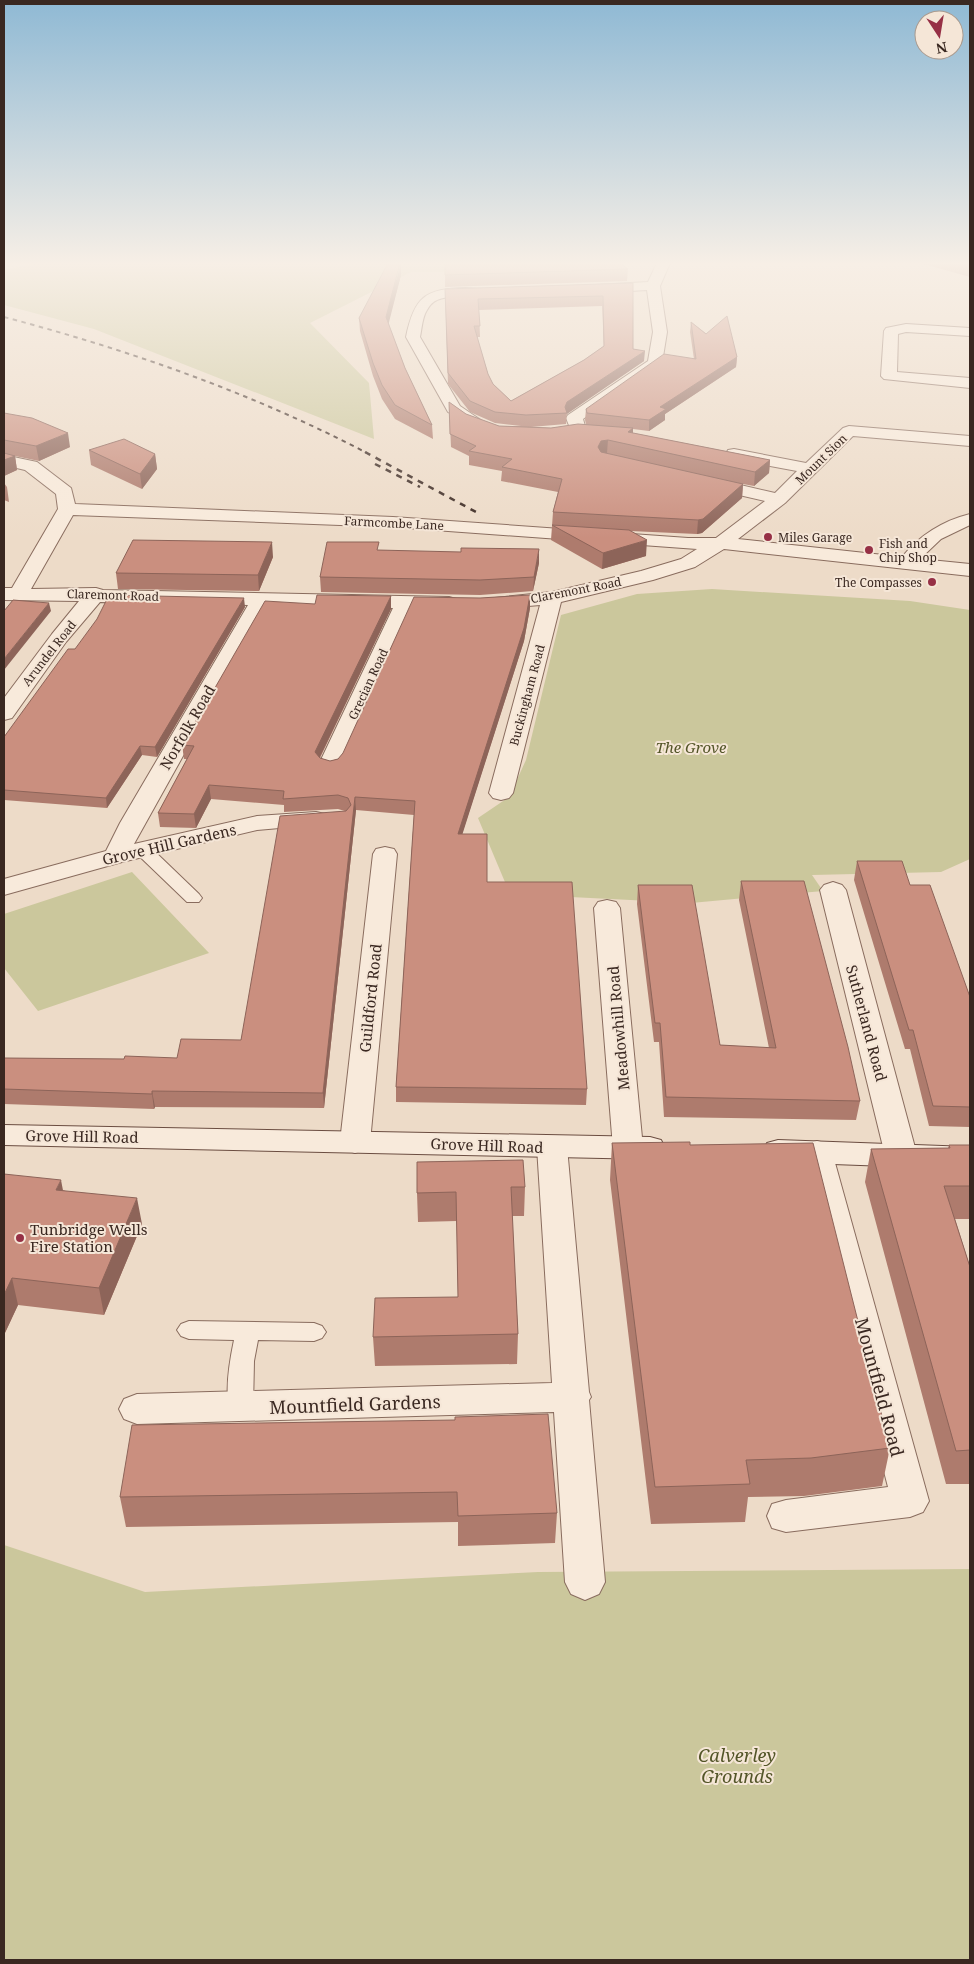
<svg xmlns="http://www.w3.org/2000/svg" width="974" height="1964" viewBox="0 0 974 1964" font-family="'Noto Serif',serif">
  <rect width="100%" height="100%" fill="#eddbc8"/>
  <!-- green -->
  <path fill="#cbc79c" d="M40 263H544L547 272H411L310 323 369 383 374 439 94 329 4 305V270Z
    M712 589 910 601 970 610V859L941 872 812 875 823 891 691 903 510 894 478 818 509 797 526 760 561 615 637 594Z
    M132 872 209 953 38 1011 4 968V914Z
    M4 1545 145 1592 538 1572 970 1569V1960H4Z"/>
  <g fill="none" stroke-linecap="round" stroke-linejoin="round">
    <defs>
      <path id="service" d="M142 844 148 845 199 894 202 898 199 902H187L136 853 134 849 136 845Z
        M189 1321 314 1323 322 1326 326 1332 322 1338 314 1341 258 1340 254 1361 253 1407 250 1414 241 1417 232 1414C223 1397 230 1359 234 1340L189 1339 181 1336 177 1330 181 1324Z"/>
      <path id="minor" d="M657 263H670L660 286 667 332 662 363 583 419 585 426 614 430 616 433 614 436 608 438 572 433 566 418 568 415 648 361 653 332 647 290 595 293 588 289 595 285 648 282Z
        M465 288 482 289 489 293C477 307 439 285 427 310 422 318 422 328 420 337L460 406 488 425 480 430 448 412 406 337C414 298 425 288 465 288Z
        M906 324 970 328V336L906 332 898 334 897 372 970 378V388L884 379 881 376 884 331 886 328Z
        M849 426 970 436V446L853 436 785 503 738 539 902 557C920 535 942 521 970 514V525L941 539 920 559 970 564V576L724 549 695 567 653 580 561 602 513 793 509 798 501 800 493 798 489 793 540 605 492 609 485 607 482 603 485 599 552 592 641 571 681 559 697 549 393 527 73 515 31 589 96 588 103 590 449 597 456 599 459 603 456 607 413 608 342 766 338 771 330 773 322 771 318 766 393 608 267 605 134 844 257 816 316 812 325 814 328 819 325 824 257 830 122 862 4 895V879L106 851 120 823 248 605 100 602 66 642 12 718 4 720V698L52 634 79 601 4 600V588H12L58 509 56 494 25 470 4 465V455L37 462 71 488 75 504 393 517 688 538H716L765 501 700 486 697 482 700 478 706 477 775 493 797 471 728 458 726 454 728 450 734 449 806 463 843 428Z
        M385 847 394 849 397 854 370 1142 366 1149 355 1153 344 1149 340 1142 373 854 376 849Z
        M833 882 842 885 846 890 917 1155 912 1163 901 1166 890 1163 885 1155 820 890 824 885Z
        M607 900 616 902 620 908 643 1148 639 1156 628 1159 617 1156 613 1148 594 908 598 902Z
        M552 1136 563 1139 567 1147 589 1392 591 1397 589 1400 605 1582 599 1594 585 1600 571 1594 565 1582 554 1412 137 1424 124 1419 119 1409 124 1399 137 1394 552 1383 537 1147 541 1139Z
        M817 1141 828 1144 832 1152 929 1501 923 1512 910 1517 786 1532 772 1528 767 1516 772 1504 786 1500 888 1487 802 1152 806 1144Z"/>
      <path id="secondary" d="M4 1125 650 1137 661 1140 665 1148 661 1156 650 1159 4 1145Z
        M778 1140 970 1147V1169L778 1162 767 1159 763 1151 767 1143Z"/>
    </defs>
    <!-- service casing -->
    <use href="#service" stroke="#896c5e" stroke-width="2"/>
    <!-- minor casing -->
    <use href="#minor" stroke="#896c5e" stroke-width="2"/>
    <!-- secondary casing -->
    <use href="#secondary" stroke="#6b4d41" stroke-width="2"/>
    <!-- service -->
    <use href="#service" fill="#f8eadb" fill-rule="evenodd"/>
    <!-- minor -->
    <use href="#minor" fill="#f8eadb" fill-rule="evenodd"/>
    <!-- secondary -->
    <use href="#secondary" fill="#f8eadb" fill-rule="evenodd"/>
    <!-- rail-far1 -->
    <path stroke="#3a2821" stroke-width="2" stroke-dasharray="4.5 4.5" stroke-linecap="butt" d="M4 317C129 350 252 393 367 453"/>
    <!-- rail -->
    <path stroke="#3a2821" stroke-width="2.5" stroke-dasharray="6 6" stroke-linecap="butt" d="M365 452 476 512
      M375 464 420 487"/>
  </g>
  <!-- wall -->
  <path fill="#ae7b6d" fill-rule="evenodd" d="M445 263 628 269 627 281 445 287Z
    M920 263H970V277Z
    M401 275 388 323 405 368 432 425 433 439 395 419 382 399 373 376 360 331 359 318Z
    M633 283V349L644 361 567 413 566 424 531 427 551 428 586 424 585 420 586 409 694 359 690 332 691 322 737 357 736 367 665 414V420L649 431 633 429V433L770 460 769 473 754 486 743 484 742 498 702 533 697 534 630 531 646 556 602 569 551 540 553 512 558 492 501 481 502 471 469 465V456L451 447 449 402 466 414 499 426H521L495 423 470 412 448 384 445 289ZM602 306 604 346 584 360 511 401 493 384 488 374 477 337H480L479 310Z
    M4 413 70 447 39 461 15 456 17 470 4 476Z
    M89 450 155 454 157 469 142 489 91 465Z
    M4 483 7 487 9 502 4 500Z
    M379 550 539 563 533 591 480 595 321 592 320 577Z
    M273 557 259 591 118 589 116 573Z
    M391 596V609L320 758 330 761 338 759 530 608 524 641 462 834 487 882 587 1089 586 1105 396 1102V1087L414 815 356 810 324 1108 155 1107 154 1109 4 1104V1058L124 1059 177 1058 241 1040 345 811 338 809 284 812V805L211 799 196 828 160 827 158 813 187 759H184L182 745 315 604Z
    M245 607 157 757 142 755 107 808 4 800V737L75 649Z
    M857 861 910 885 970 997V1127L929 1126 910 1049H905L854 880Z
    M741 881 860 1101 856 1120 664 1117 659 1042H654L637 904 638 885 720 1045 769 1048 739 900Z
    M612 1143 690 1145 890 1448 882 1486 804 1496 748 1497 745 1522 651 1524 610 1180Z
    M949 1145H970V1219H955L970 1267V1484H946L865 1182 871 1149 948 1148Z
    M417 1162 525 1187 524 1216H512L518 1334 517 1364 375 1366 373 1337 458 1297 457 1221 418 1222 417 1193Z
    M4 1174 63 1190 142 1224 104 1315 18 1305 4 1335Z
    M455 1420 557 1513 555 1543 458 1546V1522L126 1527 120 1497Z"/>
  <!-- shaded-wall -->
  <path fill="#8d6459" d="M401 263V275L387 330 386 317Z
    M645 351 644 361 567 414 565 407 567 402Z
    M737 357 736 367 665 414V420L649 431V420L660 407Z
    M633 428V442L628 432Z
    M68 433 70 447 39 461 36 446Z
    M608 440 607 453 601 454 598 447 601 441Z
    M155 454 157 469 142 489 140 474Z
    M15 456 17 470 4 476V460Z
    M770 460 769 473 754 486 755 472Z
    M743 484 742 498 702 533 697 534 698 520Z
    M647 540 646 556 602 569 603 553Z
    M272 542 273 557 259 591 258 575Z
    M539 549V563L533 591 534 577Z
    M530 595V608L524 641 458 848V834Z
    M391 596V609L316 765 315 752Z
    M244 598 245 607 157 757 155 747Z
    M49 603 51 611 4 670V659Z
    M140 746 142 755 107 808 106 798Z
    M209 785 211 799 196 828 194 814Z
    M355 797 356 810 324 1108 323 1093Z
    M152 1091 155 1107 154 1109 152 1094Z
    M61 1180 66 1206 56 1190Z
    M137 1198 142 1224 104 1315 99 1288Z
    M12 1278 18 1305 4 1335V1295Z"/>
  <!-- building -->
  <path fill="#ca8f7f" stroke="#8d6459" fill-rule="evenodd" d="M388 263H400L386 317 405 368 432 425 395 405 382 385 373 363 359 318Z
    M445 263H620L628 269 445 275Z
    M963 263H970V265Z
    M633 283V349L645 351 567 402 565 407 567 413 526 415 495 412 470 401 448 373 445 289ZM603 296 604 346 584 360 511 401 493 384 488 374 474 326H480L478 299Z
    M727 316 737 357 660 407 666 409 649 420 587 413 586 409 664 354 696 359 691 322 706 334Z
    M449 402 466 414 499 426 551 428 578 424 633 428 628 432 770 460 755 472 608 440 601 441 598 447 601 452 743 484 703 519 698 520 553 512 562 479 502 467 512 459 469 451 476 446 450 434Z
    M4 413 32 418 68 433 36 446 4 440Z
    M124 439 155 454 140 474 89 450Z
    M4 453 15 456 4 460Z
    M552 525 629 530 647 540 603 553Z
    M133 540 272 542 258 575 116 573Z
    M327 542H379L377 550 461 552V548L539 549 534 577 480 580 320 577Z
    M109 595 244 598 155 747 140 746 106 798 4 790V737L68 649H75L97 619Z
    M317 595 391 596 315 752 320 758 330 761 338 759 343 753 414 597 480 598 530 595 524 628 458 834H487V882H572L587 1089 396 1087 415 801 355 797 323 1093 152 1091V1094L4 1089V1058L124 1059 125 1056 177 1058 181 1039 241 1040 280 816 346 811 351 805 348 798 338 795 283 799 284 791 209 785 194 814 158 813 194 746 182 745 265 601 315 604Z
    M13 600 49 603 4 659V611Z
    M857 861H902L910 885H930L970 997V1107L933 1106 913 1030H909Z
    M741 881H804L848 1047 860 1101 666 1097 660 1023H655L638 885H692L720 1045 776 1048Z
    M690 1142V1145L813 1143 890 1448 811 1458 746 1460 750 1484 655 1487 612 1143Z
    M949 1145H970V1186H944L970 1267V1450L956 1451 871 1149 950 1148Z
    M523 1160 525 1187H511L518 1334 373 1337 375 1298 458 1297 456 1192 417 1193V1162Z
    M4 1174 61 1180 56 1190 137 1198 99 1288 12 1278 4 1295Z
    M548 1414 557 1513 458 1516 457 1492 120 1497 132 1425 455 1420V1417Z"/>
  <!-- sky -->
  <linearGradient id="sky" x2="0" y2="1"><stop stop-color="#8fb9d4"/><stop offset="0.49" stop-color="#f7efe6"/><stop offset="1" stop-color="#f7efe6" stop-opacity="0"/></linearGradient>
  <rect width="974" height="538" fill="url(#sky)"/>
  <!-- markers -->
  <g fill="#963045" stroke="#f5e6d7" stroke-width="2">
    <circle cx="768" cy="537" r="5"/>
    <circle cx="869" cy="550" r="5"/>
    <circle cx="932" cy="582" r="5"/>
    <circle cx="20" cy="1238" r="5"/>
  </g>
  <g text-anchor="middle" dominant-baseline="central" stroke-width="4" stroke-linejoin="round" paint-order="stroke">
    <!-- far-street labels -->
    <g font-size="12" fill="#3a2821" stroke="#f5e6d7">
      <text transform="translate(821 459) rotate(-44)">Mount Sion</text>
      <text transform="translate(394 523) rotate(3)">Farmcombe Lane</text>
      <text transform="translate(576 590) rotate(-11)">Claremont Road</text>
      <text transform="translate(113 595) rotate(2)">Claremont Road</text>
      <text transform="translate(49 653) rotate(-52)">Arundel Road</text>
      <text transform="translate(368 684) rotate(-65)">Grecian Road</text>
      <text transform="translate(527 695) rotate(-75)">Buckingham Road</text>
    </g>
    <!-- far-poi labels -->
    <g font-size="12" fill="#3a2821" stroke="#f5e6d7" text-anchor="start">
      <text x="778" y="537">Miles Garage</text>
      <text x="879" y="543">Fish and<tspan x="879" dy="14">Chip Shop</tspan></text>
      <text x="922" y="582" text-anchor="end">The Compasses</text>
    </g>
    <!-- street labels -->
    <g font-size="15" fill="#3a2821" stroke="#f5e6d7">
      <text transform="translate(187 727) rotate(-60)">Norfolk Road</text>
      <text transform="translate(169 844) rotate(-13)">Grove Hill Gardens</text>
      <text transform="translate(370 998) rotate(-84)">Guildford Road</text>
      <text transform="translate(867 1023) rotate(75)">Sutherland Road</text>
      <text transform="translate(618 1028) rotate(-95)">Meadowhill Road</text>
      <text transform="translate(82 1136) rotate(1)">Grove Hill Road</text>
      <text transform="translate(487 1145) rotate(2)">Grove Hill Road</text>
    </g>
    <!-- park labels -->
    <g font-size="15" font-style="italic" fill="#535528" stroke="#f5e6d7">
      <text x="691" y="747">The Grove</text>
    </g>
    <!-- poi labels -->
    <g font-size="15" fill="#3a2821" stroke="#f5e6d7" text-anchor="start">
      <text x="30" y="1229">Tunbridge Wells<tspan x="30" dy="17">Fire Station</tspan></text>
    </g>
    <!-- near-street labels -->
    <g font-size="18" fill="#3a2821" stroke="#f5e6d7">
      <text transform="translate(880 1387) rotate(75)">Mountfield Road</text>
      <text transform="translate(355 1404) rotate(-2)">Mountfield Gardens</text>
    </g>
    <!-- near-park labels -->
    <g font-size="18" font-style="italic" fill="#535528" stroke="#f5e6d7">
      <text x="737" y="1755">Calverley<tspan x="737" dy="21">Grounds</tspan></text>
    </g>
  </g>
  <!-- border -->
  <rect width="974" height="1964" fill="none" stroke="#3a2821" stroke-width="10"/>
  <!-- north arrow -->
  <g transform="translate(939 35) rotate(168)"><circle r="24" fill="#f5e6d7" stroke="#aa9a8e"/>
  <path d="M0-4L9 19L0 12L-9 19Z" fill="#963045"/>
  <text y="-8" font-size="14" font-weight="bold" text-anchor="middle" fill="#3a2821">N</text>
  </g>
</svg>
